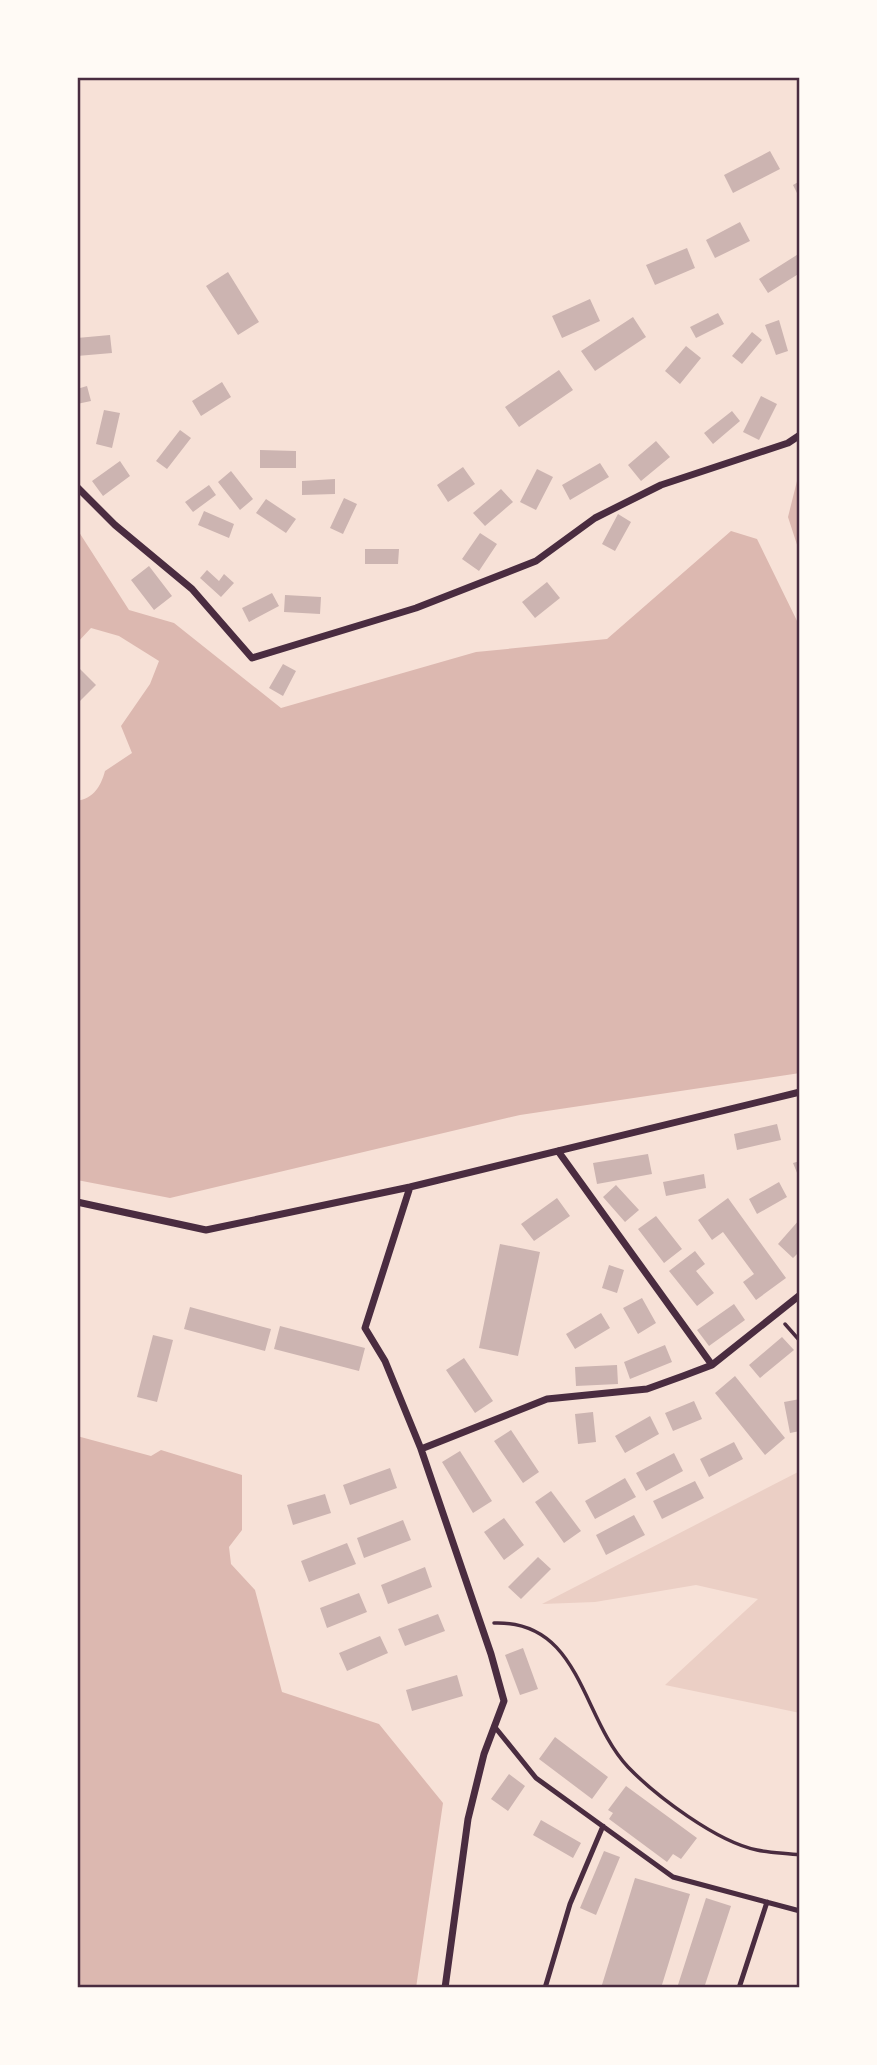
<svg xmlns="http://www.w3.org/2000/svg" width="877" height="2065" viewBox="0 0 877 2065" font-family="'Roboto Condensed',sans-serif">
  <rect width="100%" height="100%" fill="#f7e1d7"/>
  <!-- green -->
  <path fill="#ebcfc5" d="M800 1471V1713L665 1685 758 1599 696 1585 595 1602 542 1604Z"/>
  <!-- water -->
  <path fill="#dcb8b0" d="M800 469V554L788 517Z
    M77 529 129 610 174 623 281 708 476 652 607 639 731 531 757 539 800 627V1073L520 1115 170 1198 77 1180V801C94 798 101 786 105 771L132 753 121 726 150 684 159 661 119 636 91 628 77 643Z
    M77 1436 151 1456 161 1450 242 1475V1530L229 1547 231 1564 255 1590 282 1692 379 1724 443 1803 416 1988H77Z"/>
  <!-- building -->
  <path fill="#ccb4b1" d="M770 151 780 169 733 193 724 175Z
    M800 181V199L793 185Z
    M740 222 750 241 715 258 706 240Z
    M687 248 695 268 655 285 646 265Z
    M800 253V273L768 293 759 279Z
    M228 272 259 322 238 335 206 286Z
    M590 299 600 321 562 338 552 316Z
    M718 313 724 324 696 338 690 327Z
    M633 317 646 337 595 371 581 351Z
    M779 320 788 351 776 355 765 325Z
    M752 332 762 340 742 364 732 356Z
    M110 335 112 353 77 356V338Z
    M686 346 701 358 680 384 665 371Z
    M559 370 573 390 519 427 505 407Z
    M222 382 231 397 201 416 192 401Z
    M87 386 91 401 77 404V389Z
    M761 396 777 404 759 440 743 432Z
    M104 410 120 413 112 448 96 444Z
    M732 411 740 421 713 444 704 433Z
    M180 430 191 438 167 469 156 461Z
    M656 441 670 457 641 481 628 465Z
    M260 450 296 451V468H260Z
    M120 461 130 476 103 496 92 481Z
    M600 463 609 477 570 500 562 485Z
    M463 467 475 484 448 502 437 485Z
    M537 469 553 477 536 510 520 502Z
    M231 471 253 499 240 510 218 482Z
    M335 479V494L302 495V481Z
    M209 485 216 495 193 512 185 502Z
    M501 489 513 502 485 526 473 513Z
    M344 498 357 504 343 534 330 528Z
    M266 499 296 519 286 533 256 513Z
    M204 511 234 524 229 538 198 525Z
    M618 514 631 522 615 551 602 544Z
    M480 533 497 544 479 571 462 559Z
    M365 549H399L398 564H365Z
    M149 566 172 596 154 610 131 580Z
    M207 570 219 581 224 574 234 583 221 597 200 578Z
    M547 582 560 598 535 618 522 602Z
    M272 593 279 606 249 622 242 608Z
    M285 595 321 597 320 614 284 612Z
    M283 664 296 671 283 696 269 688Z
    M80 669 96 685 77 704V672Z
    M777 1124 781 1140 737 1150 734 1134Z
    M648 1154 652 1174 597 1184 593 1163Z
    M800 1161V1180L793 1163Z
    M704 1174 706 1188 666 1196 663 1182Z
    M779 1182 787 1197 757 1214 749 1199Z
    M616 1185 639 1210 625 1222 603 1197Z
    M557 1198 570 1216 534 1241 521 1224Z
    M728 1198 786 1278 756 1300 743 1282 754 1274 723 1232 712 1240 698 1220Z
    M656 1216 682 1249 664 1263 638 1229Z
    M800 1219V1251L793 1258 778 1244Z
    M500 1244 540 1252 518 1356 479 1348Z
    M695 1251 705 1264 696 1271 714 1293 697 1306 669 1271Z
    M609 1265 624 1270 617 1293 602 1288Z
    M642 1298 656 1323 638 1334 623 1308Z
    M734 1304 745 1320 709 1346 697 1330Z
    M190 1307 271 1329 265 1351 184 1329Z
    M601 1313 610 1328 575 1349 566 1334Z
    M280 1326 365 1348 359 1371 274 1349Z
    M153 1335 173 1340 157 1402 137 1397Z
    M782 1337 794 1350 760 1378 749 1365Z
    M665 1345 672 1362 630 1379 624 1362Z
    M464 1358 493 1401 475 1413 446 1370Z
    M617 1365 618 1384 576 1386 575 1367Z
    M735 1376 785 1438 765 1455 715 1393Z
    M800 1399V1431L790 1433 784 1402Z
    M694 1401 702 1419 673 1431 665 1413Z
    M593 1412 596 1442 578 1444 575 1414Z
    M650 1416 659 1434 625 1453 615 1436Z
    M511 1430 539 1472 523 1483 494 1441Z
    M734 1442 743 1459 709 1477 700 1459Z
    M460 1451 492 1501 473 1513 442 1462Z
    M674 1453 683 1471 646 1491 636 1473Z
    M390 1468 397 1488 350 1505 343 1485Z
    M625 1478 636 1497 595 1519 585 1501Z
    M695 1481 704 1498 662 1519 653 1501Z
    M551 1491 581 1531 564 1543 535 1502Z
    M325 1494 331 1513 293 1525 287 1505Z
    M634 1515 645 1535 606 1555 596 1535Z
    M504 1518 524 1545 504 1560 484 1532Z
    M403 1520 411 1540 364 1558 357 1538Z
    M347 1543 356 1564 309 1582 301 1561Z
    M538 1557 551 1569 521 1599 508 1587Z
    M425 1567 432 1587 388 1604 381 1585Z
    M359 1593 367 1612 327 1628 320 1608Z
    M438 1614 445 1631 405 1646 398 1629Z
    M380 1636 388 1653 347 1671 339 1653Z
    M523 1648 538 1689 520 1695 505 1655Z
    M457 1675 463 1696 412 1711 406 1690Z
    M555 1737 608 1777 592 1799 539 1759Z
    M509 1774 525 1786 508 1811 491 1799Z
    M626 1786 697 1838 681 1859 673 1854 667 1862 609 1819 613 1813 608 1810Z
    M541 1820 581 1843 573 1858 533 1835Z
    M604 1851 620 1857 596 1915 580 1908Z
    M635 1878 690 1894 661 1988H601Z
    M706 1898 731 1906 704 1988H677Z"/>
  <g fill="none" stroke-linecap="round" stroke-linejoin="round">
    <!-- path -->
    <path stroke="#4a2c40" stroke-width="3.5" d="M785 1324 800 1341
      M494 1623C581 1620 581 1717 628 1767 656 1796 717 1842 757 1850 771 1853 786 1853 800 1855"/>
    <!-- service -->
    <path stroke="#4a2c40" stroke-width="5" d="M494 1726 536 1778 673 1877 800 1911
      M545 1988 570 1904 603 1826
      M739 1988 767 1902"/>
    <!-- minor -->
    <path stroke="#4a2c40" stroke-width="7" d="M77 487 115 525 192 589 252 658 416 608 536 561 595 518 661 485 788 443 800 435
      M558 1151 712 1365
      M410 1187 365 1328 385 1361 421 1449
      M77 1202 206 1230 410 1187 800 1092
      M445 1988 468 1819 484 1754 504 1701 491 1654 421 1449 547 1399 647 1389 683 1376 712 1365 800 1295"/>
  </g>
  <!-- border -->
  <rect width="877" height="2065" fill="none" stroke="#fffaf5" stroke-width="158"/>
  <rect x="79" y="79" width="719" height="1907" fill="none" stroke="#4a2c40" stroke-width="2.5"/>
</svg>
